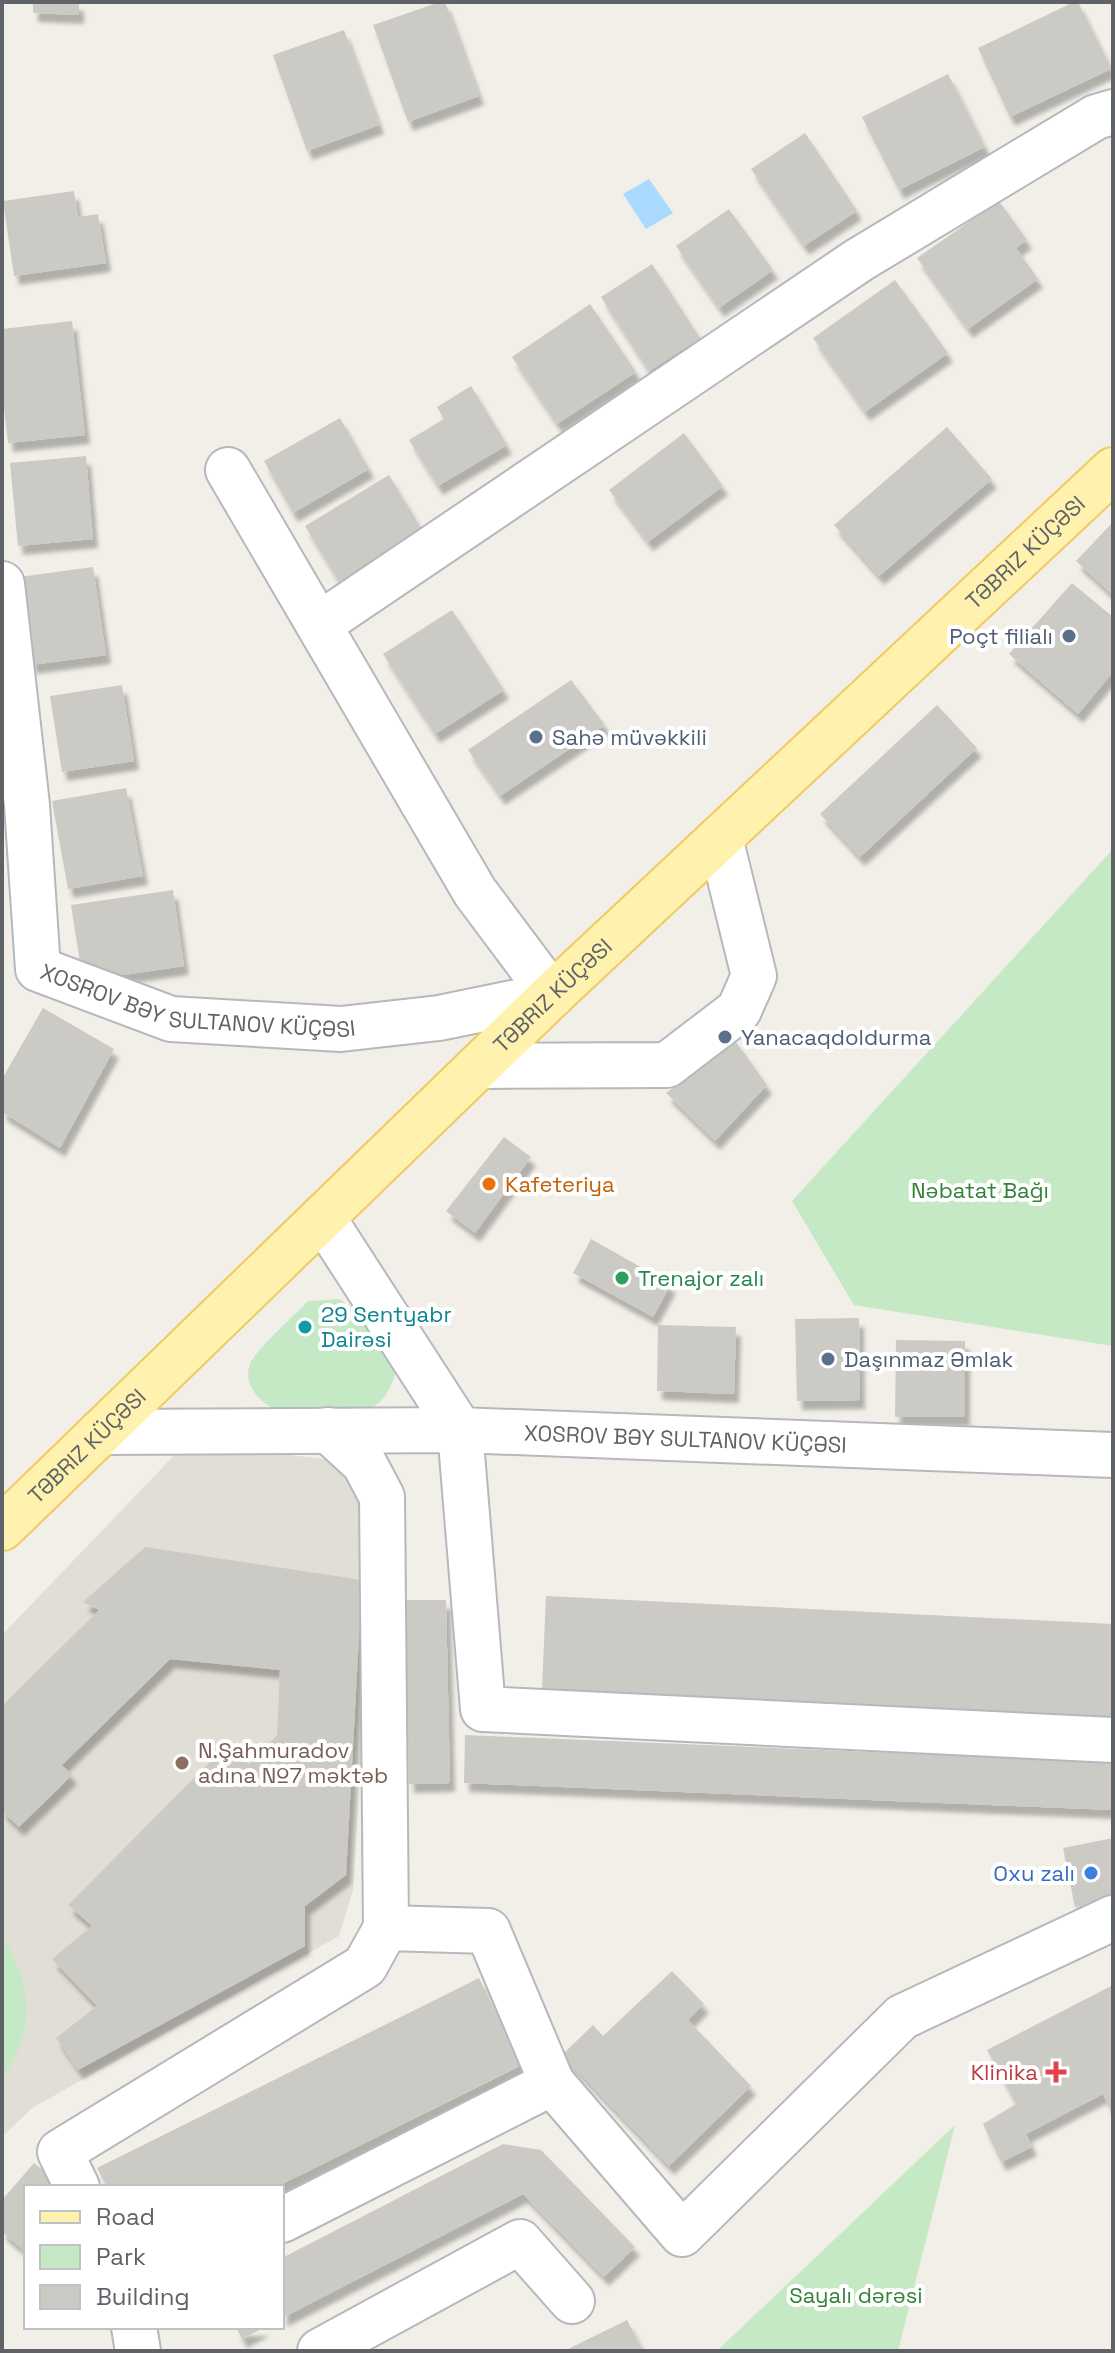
<svg xmlns="http://www.w3.org/2000/svg" width="1115" height="2353" viewBox="0 0 1115 2353" font-family="'Space Grotesk',sans-serif">
  <defs>
    <filter id="shadow"><feDropShadow dx="5" dy="9" stdDeviation="2" flood-color="#0004"/></filter>
  </defs>
  <rect width="100%" height="100%" fill="#f1efe8"/>
  <!-- education -->
  <path fill="#e1ded6" d="M187 1442 330 1460 377 1496 353 1890 339 1936 32 2108 2 2137V1635Z"/>
  <!-- green -->
  <path fill="#c5e8c5" d="M1113 849V1346L854 1305 792 1201Z
    M340 1299 385 1340 398 1368C392 1381 388 1397 376 1405 366 1411 283 1413 273 1408 257 1400 243 1382 250 1364 255 1350 296 1314 308 1301Z
    M2 1935C33 1985 36 2030 2 2079Z
    M955 2125 898 2351H717Z"/>
  <!-- water -->
  <path fill="#aadaff" d="M649 179 673 213 646 229 623 194Z"/>
  <!-- building -->
  <path fill="#cccac5" filter="url(#shadow)" d="M33 2H79V15L33 13Z
    M440 2H445L479 96 408 122 373 25Z
    M1074 2H1078L1111 69 1010 117 978 48Z
    M344 30 379 125 307 151 273 55Z
    M948 74 985 147 899 190 862 117Z
    M805 133 857 211 804 246 751 169Z
    M74 191 78 217 98 214 106 263 14 276 3 201Z
    M999 201 1027 240 1016 248 1038 279 968 329 917 258Z
    M729 209 773 270 719 308 676 246Z
    M652 264 700 338 649 371 601 297Z
    M895 280 948 353 865 412 813 338Z
    M590 304 636 372 557 424 512 357Z
    M72 321 85 435 8 443 2 391V329Z
    M471 386 507 445 438 486 409 440 444 419 437 407Z
    M340 418 369 469 293 513 264 461Z
    M947 427 992 479 879 576 834 525Z
    M684 433 723 486 648 542 609 490Z
    M86 456 93 539 18 546 10 463Z
    M389 475 427 538 343 588 305 526Z
    M1113 522V595L1076 561Z
    M93 567 106 655 31 665 19 577Z
    M1072 583 1113 617V672L1078 714 1009 654Z
    M452 610 504 690 435 734 383 654Z
    M571 680 605 725 500 796 468 750Z
    M122 685 134 761 62 772 50 696Z
    M937 705 977 748 860 857 820 814Z
    M126 788 143 876 68 889 52 801Z
    M173 890 184 966 83 981 71 905Z
    M43 1008 114 1049 60 1148 2 1112V1079Z
    M736 1042 767 1085 715 1141 666 1093Z
    M504 1137 531 1157 475 1233 446 1211Z
    M591 1239 671 1284 653 1317 573 1273Z
    M859 1318 860 1400 797 1401 795 1319Z
    M658 1325 736 1327 734 1394 657 1391Z
    M896 1340 965 1341V1417H895Z
    M145 1547 362 1580 346 1875 305 1906V1946L78 2070 56 2038 97 2006 52 1959 92 1926 68 1905 228 1744 249 1764 277 1735 280 1670 170 1659 62 1765 72 1775 19 1827 2 1811V1706L99 1610 83 1602Z
    M546 1596 1113 1624V1716L542 1688Z
    M405 1600H446L450 1783 409 1784Z
    M465 1735 1113 1762V1810L464 1783Z
    M1113 1838V1899L1075 1907 1063 1848Z
    M672 1971 704 2004 688 2020 751 2086 669 2166 562 2055 593 2025 603 2036Z
    M479 1978 522 2065 276 2187H107L97 2168Z
    M1113 1985V2115L1103 2094 1026 2134 1032 2147 1001 2162 983 2124 1016 2104 987 2050Z
    M503 2144 541 2150 635 2247 604 2277 523 2194 282 2318V2258Z
    M34 2163 63 2187H26V2252L2 2232V2200Z
    M627 2320 643 2351H564Z
    M236 2327H265L242 2339Z"/>
  <g fill="none" stroke-linecap="round" stroke-linejoin="round">
    <defs>
      <g id="minor">
        <path id="s1" d="M2 584 27 805 38 969 171 1019 341 1029 439 1018 552 995 475 892 228 470"/>
        <path d="M320 624 859 260 1096 117 1113 112"/>
        <path d="M479 1066 667 1065 739 1010 754 976 720 838"/>
        <path id="s2" d="M323 1218 460 1430 1113 1455"/>
        <path d="M101 1432 460 1430 483 1709 1113 1740"/>
        <path d="M386 1928 488 1931 552 2083 682 2234 902 2017 1113 1918"/>
        <path d="M77 2187 60 2152 365 1966 386 1928 382 1497 364 1463 328 1430"/>
        <path d="M282 2220 552 2083"/>
        <path d="M134 2327 138 2351"/>
        <path d="M320 2351 520 2242 572 2301"/>
      </g>
      <g id="major">
        <path id="s3" d="M2 1528 552 995 1113 470"/>
      </g>
    </defs>
    <!-- minor casing -->
    <use href="#minor" stroke="#b5b8bc" stroke-width="48"/>
    <!-- major casing -->
    <use href="#major" stroke="#f2c960" stroke-width="48"/>
    <!-- minor -->
    <use href="#minor" stroke="#fff" stroke-width="44"/>
    <!-- major -->
    <use href="#major" stroke="#fff2af" stroke-width="44"/>
  </g>
  <!-- markers -->
  <g fill="#5c6f8a" stroke="#fff" stroke-width="3">
    <circle cx="1069" cy="636" r="8"/>
    <circle cx="536" cy="737" r="8"/>
    <circle cx="725" cy="1037" r="8"/>
    <circle cx="828" cy="1359" r="8"/>
  </g>
  <circle fill="#e8710a" stroke="#fff" stroke-width="3" cx="489" cy="1184" r="8"/>
  <circle fill="#2e9e5b" stroke="#fff" stroke-width="3" cx="622" cy="1278" r="8"/>
  <circle fill="#0f9aa8" stroke="#fff" stroke-width="3" cx="305" cy="1327" r="8"/>
  <circle fill="#8d6e63" stroke="#fff" stroke-width="3" cx="182" cy="1763" r="8"/>
  <circle fill="#3f7fe0" stroke="#fff" stroke-width="3" cx="1091" cy="1873" r="8"/>
  <path fill="#e0444e" stroke="#fff" stroke-width="3" d="M1052 2060h8v8h8v8h-8v8h-8v-8h-8v-8h8z"/>
  <g text-anchor="middle" dominant-baseline="central" stroke-width="8" stroke-linejoin="round" paint-order="stroke">
    <!-- street labels -->
    <g font-size="22" fill="#5f6368" stroke="#fff">
      <text stroke="none"><textPath href="#s3" startOffset="1414">TƏBRIZ KÜÇƏSI</textPath></text>
      <text stroke="none"><textPath href="#s1" startOffset="552">XOSROV BƏY SULTANOV KÜÇƏSI</textPath></text>
      <text stroke="none"><textPath href="#s3" startOffset="766">TƏBRIZ KÜÇƏSI</textPath></text>
      <text stroke="none"><textPath href="#s2" startOffset="478">XOSROV BƏY SULTANOV KÜÇƏSI</textPath></text>
      <text stroke="none"><textPath href="#s3" startOffset="118">TƏBRIZ KÜÇƏSI</textPath></text>
    </g>
    <!-- service labels -->
    <g font-size="22" fill="#4e5e75" stroke="#fff" text-anchor="start">
      <text x="1053" y="636" text-anchor="end">Poçt filialı</text>
      <text x="552" y="737">Sahə müvəkkili</text>
      <text x="741" y="1037">Yanacaqdoldurma</text>
      <text x="844" y="1359">Daşınmaz Əmlak</text>
    </g>
    <!-- food labels -->
    <g font-size="22" fill="#c56008" stroke="#fff" text-anchor="start">
      <text x="505" y="1184">Kafeteriya</text>
    </g>
    <!-- park labels -->
    <g font-size="22" fill="#348238" stroke="#fff">
      <text x="980" y="1190">Nəbatat Bağı</text>
      <text x="856" y="2295">Sayalı dərəsi</text>
    </g>
    <!-- leisure labels -->
    <g font-size="22" fill="#27864d" stroke="#fff" text-anchor="start">
      <text x="638" y="1278">Trenajor zalı</text>
    </g>
    <!-- culture labels -->
    <g font-size="22" fill="#0d838f" stroke="#fff" text-anchor="start">
      <text x="321" y="1314">29 Sentyabr<tspan x="321" dy="25">Dairəsi</tspan></text>
    </g>
    <!-- education labels -->
    <g font-size="22" fill="#785e54" stroke="#fff" text-anchor="start">
      <text x="198" y="1750">N.Şahmuradov<tspan x="198" dy="25">adına №7 məktəb</tspan></text>
    </g>
    <!-- shop labels -->
    <g font-size="22" fill="#366cbe" stroke="#fff" text-anchor="end">
      <text x="1075" y="1873">Oxu zalı</text>
    </g>
    <!-- health labels -->
    <g font-size="22" fill="#be3a42" stroke="#fff" text-anchor="end">
      <text x="1038" y="2072">Klinika</text>
    </g>
  </g>
  <!-- border -->
  <rect width="1115" height="2353" fill="none" stroke="#5f6368" stroke-width="8"/>
  <!-- legend -->
  <rect x="24" y="2185" width="260" height="144" fill="#ffffff" stroke="#bfc1c3" stroke-width="2"/>
  <rect x="40" y="2211" width="40" height="12" fill="#fff2af" stroke="#bfc1c3" stroke-width="2"/>
  <text x="96" y="2225" font-size="24" fill="#5f6368">Road</text>
  <rect x="40" y="2245" width="40" height="24" fill="#c5e8c5" stroke="#bfc1c3" stroke-width="2"/>
  <text x="96" y="2265" font-size="24" fill="#5f6368">Park</text>
  <rect x="40" y="2285" width="40" height="24" fill="#cccac5" stroke="#bfc1c3" stroke-width="2"/>
  <text x="96" y="2305" font-size="24" fill="#5f6368">Building</text>
</svg>
